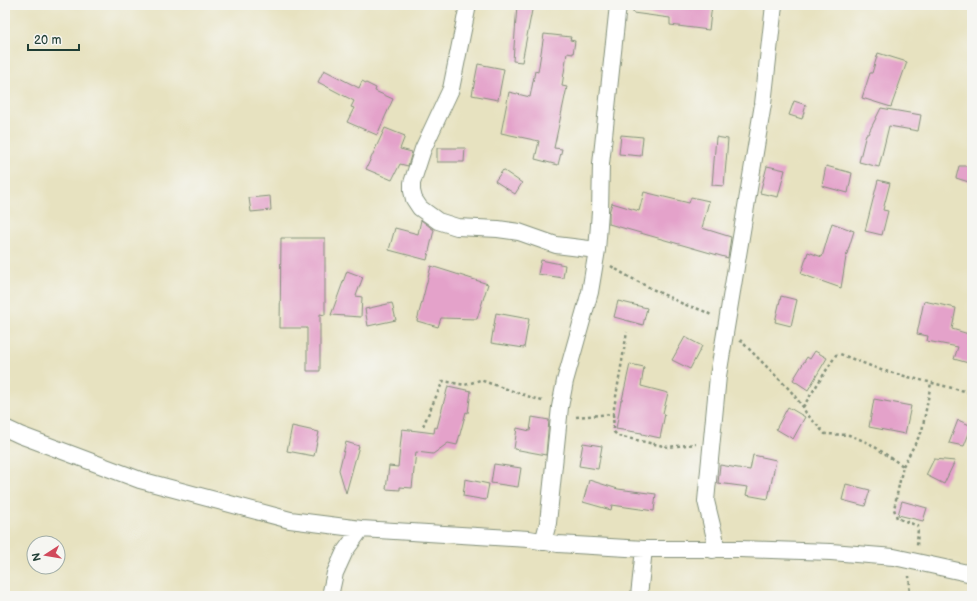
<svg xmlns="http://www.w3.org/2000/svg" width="977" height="601" viewBox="0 0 977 601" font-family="'Balsamiq Sans',sans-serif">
  <rect width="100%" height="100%" fill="#f6f6f2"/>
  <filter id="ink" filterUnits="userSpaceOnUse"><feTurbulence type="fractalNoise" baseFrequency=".025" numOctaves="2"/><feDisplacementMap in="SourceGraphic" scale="8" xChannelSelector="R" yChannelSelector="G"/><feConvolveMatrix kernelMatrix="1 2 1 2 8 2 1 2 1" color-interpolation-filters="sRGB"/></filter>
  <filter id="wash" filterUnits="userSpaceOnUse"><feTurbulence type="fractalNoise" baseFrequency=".012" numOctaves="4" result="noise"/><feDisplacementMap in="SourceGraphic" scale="16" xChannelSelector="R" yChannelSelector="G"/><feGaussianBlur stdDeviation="0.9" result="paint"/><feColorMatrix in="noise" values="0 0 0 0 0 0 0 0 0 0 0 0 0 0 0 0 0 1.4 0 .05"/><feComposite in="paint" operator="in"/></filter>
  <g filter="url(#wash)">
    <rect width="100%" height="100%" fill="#e7e2c0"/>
    <g id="blocks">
      <!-- building -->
      <path fill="#e4a2ca" d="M517 5H533L522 62 513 61Z
        M634 5H712L709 30 670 25V18L633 13Z
        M544 34 571 37 570 40 575 41 573 54 567 53 562 86 567 87 554 148 562 149 558 165 535 159 539 141 501 133 509 92 530 97 535 71 538 72Z
        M878 53 907 62 891 107 862 98 870 73H872Z
        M478 64 504 69 498 100 472 95Z
        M324 70 359 88 362 81 376 88 375 91 393 99 377 135 347 122 354 108 351 107 354 101 318 82Z
        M794 101 806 105 802 119 789 115Z
        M881 108 921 115 918 131 889 126 879 167 859 162 866 134H868Z
        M385 128 405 136 400 149 412 152 408 166 400 164 392 180 366 169Z
        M621 135 643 137 641 156 619 154Z
        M716 137 728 139 724 186 712 185Z
        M437 148H465L464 162H437Z
        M767 166 785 170 778 197 760 193Z
        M826 166 852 173 848 193 822 186Z
        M959 166H972V183L956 178Z
        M503 170 522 183 515 194 495 181Z
        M878 180 890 183 883 210 888 211 882 235 865 231Z
        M644 192 689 203 691 197 709 201 702 228 731 237 728 258 609 224V213L612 203 639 211Z
        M270 196 271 210 251 212 249 198Z
        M421 220 434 230 427 260 389 250 395 228 418 234Z
        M832 223 854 231 846 257 841 288 801 274 808 252 822 257Z
        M281 238H325V315L320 314V371H307V328H280Z
        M541 260 565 265 563 278 538 274Z
        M431 266 488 284 477 319 441 318 438 327 417 321Z
        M347 271 363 277 356 296 362 297 361 317 331 315Z
        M781 296 797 300 791 326 775 322Z
        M618 301 647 308 643 325 614 317Z
        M924 301 956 308 952 329 972 335V364L954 359 958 347 927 341 928 336 917 334Z
        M392 303 396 320 368 326 365 309Z
        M496 313 529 319 524 348 491 343Z
        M685 337 702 346 690 369 672 360Z
        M815 351 827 358 808 390 793 380 807 357 810 359Z
        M630 364 644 367 641 386 668 393 663 413 665 414 660 438 642 434V433L616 429 621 400H622Z
        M448 386 471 391 468 413 466 412 457 445 448 443 433 454 416 452 412 488 400 487V490L386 489 389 466 398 467 402 429 434 433 435 427 437 428Z
        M874 399 911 406 905 434 869 427Z
        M788 407 805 417 793 439 776 429Z
        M532 417 549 420 546 455 514 449 517 428 530 431Z
        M958 420 972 426 964 446 949 443Z
        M292 426 319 432 314 456 287 451Z
        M346 442 359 446 346 493 339 470Z
        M583 443 602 446 598 469 579 466Z
        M753 455 776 460 768 499 746 495 748 487 718 483 720 465 750 470Z
        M934 459 955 461 944 484 926 475Z
        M494 464 521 468 518 487 491 483Z
        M465 479 489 484 486 500 463 496Z
        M589 480 618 489 656 494 654 511 612 505 611 510 583 502Z
        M846 484 870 490 865 506 842 500Z
        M902 501 927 508 923 521 898 515Z"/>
    </g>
  </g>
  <g filter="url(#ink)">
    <use href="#blocks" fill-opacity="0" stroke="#83907a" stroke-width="1"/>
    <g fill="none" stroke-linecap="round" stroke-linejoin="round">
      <defs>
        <path id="street" d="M468 5 451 89 423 149 412 183V191L414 199 420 208 438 221 457 227 498 229 519 232 556 245 597 250
          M5 428 20 435 140 480 290 520 361 529 529 539 558 544 644 549H740L831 552 894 557 972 574
          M543 542 548 523 560 407 565 381 590 292 597 250 600 212 601 164 618 5
          M713 550 715 538 706 501 718 376 763 104 774 5
          M330 596 335 573 345 551 361 529
          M639 596 644 549"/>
      </defs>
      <!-- street casing -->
      <use href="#street" stroke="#83907a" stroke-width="18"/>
      <!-- path -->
      <path stroke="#83907a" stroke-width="2.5" stroke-dasharray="3 3" stroke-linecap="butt" d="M611 266C634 281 659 292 683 304 693 308 703 309 712 316
        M740 340 790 390 803 407 806 413 825 434 849 435 869 443 903 466 894 509 897 518 918 526 917 547
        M803 407 836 355 840 354 881 370 972 393
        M613 414 614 432 618 436 668 447 696 444
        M576 417 613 414 627 332
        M423 426 443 381 465 385 480 380 545 402
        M903 466 922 431 931 383
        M908 596 910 586 909 576"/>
      <!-- street -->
      <use href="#street" stroke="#fff" stroke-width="16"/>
    </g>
  </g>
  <!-- margin -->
  <rect width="977" height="601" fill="none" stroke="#f6f6f2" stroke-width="20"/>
  <!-- north arrow -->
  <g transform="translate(46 555) rotate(258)"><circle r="19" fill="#f6f6f2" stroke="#a0aca6"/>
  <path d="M0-3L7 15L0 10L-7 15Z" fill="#d1495b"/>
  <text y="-6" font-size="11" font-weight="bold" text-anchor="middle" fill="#1f3d34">N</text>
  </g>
  <!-- scale -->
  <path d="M28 44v6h51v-6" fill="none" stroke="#1f3d34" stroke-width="2"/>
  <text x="34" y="44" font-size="12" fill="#1f3d34" stroke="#f6f6f2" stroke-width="3" paint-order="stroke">20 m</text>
</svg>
